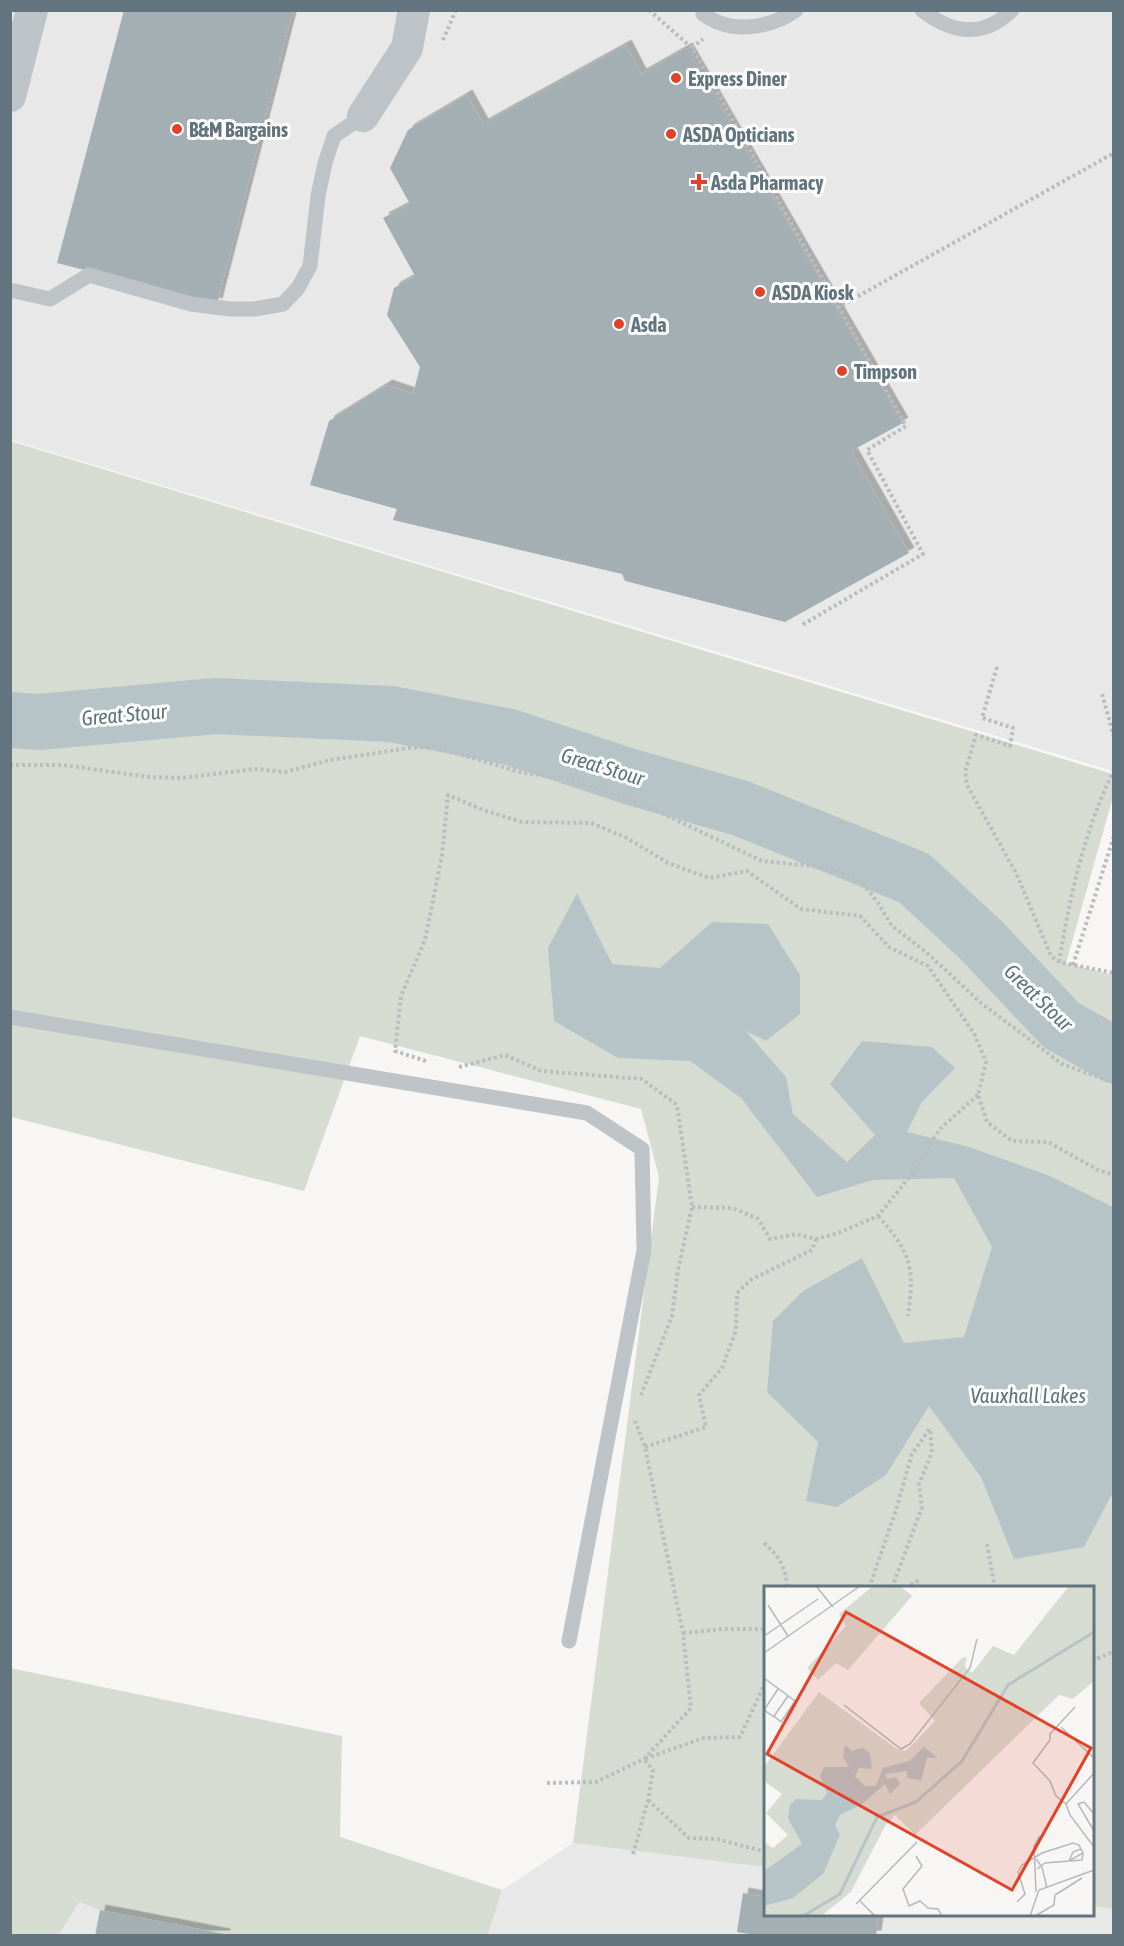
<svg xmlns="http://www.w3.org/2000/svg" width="1124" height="1946" viewBox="0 0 1124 1946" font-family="'Asap Condensed',sans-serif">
  <defs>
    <filter id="shadow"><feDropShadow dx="5.5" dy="-5.5" stdDeviation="0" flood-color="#0004"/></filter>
  </defs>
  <rect width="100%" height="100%" fill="#f7f6f4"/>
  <!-- built -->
  <path fill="#e7e8e7" d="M10 11H1113V771L11 440Z
    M573 1843 765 1867 766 1914H1092L1093 1906 1114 1909 1113 1936H488L502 1890Z
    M79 1901 224 1936H59Z"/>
  <!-- green -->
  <path fill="#d7dcd3" d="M10 441 1113 774V797L1066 963 1113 975V1909L1093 1906 1092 1588H766L765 1867 573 1843 659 1177 641 1109 360 1036 304 1191 11 1117Z
    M10 1668 342 1736 340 1837 502 1890 488 1935H231L100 1910 79 1902 59 1935H11Z"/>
  <!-- water -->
  <path fill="#b7c4c7" d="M577 893 612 964 660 968 712 922 768 924 800 975V1014L766 1041 746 1031 786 1077 793 1114 847 1162 875 1135 830 1084 862 1041 932 1047 955 1068 922 1102 907 1132 966 1146 1050 1176 1113 1207V1492L1084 1547 1014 1559 981 1477 929 1406 886 1475 837 1507 806 1501 818 1442 767 1392 773 1321 803 1291 862 1258 904 1343 964 1337 992 1247 954 1178 873 1180 817 1197 741 1098 690 1061 618 1058 554 1021 548 948Z"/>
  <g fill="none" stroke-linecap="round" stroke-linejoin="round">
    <!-- river -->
    <path stroke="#b7c4c7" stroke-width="56" d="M10 720 39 722 215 706 391 714 510 737 631 777 740 808 914 878 981 940 1061 1025 1114 1055"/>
  </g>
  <!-- building -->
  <path fill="#a4afb3" filter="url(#shadow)" d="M124 10H293L217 304 57 263Z
    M626 45 641 74 687 48 903 423 851 451 909 553 785 622 625 581 622 574 393 520 397 509 310 485 329 421 387 385 413 394 420 367 387 315 394 288 415 276 383 218 410 204 390 168 408 130 467 95 483 124Z
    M743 1893 766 1897V1914H879L876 1936H760L737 1932Z
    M100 1910 225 1934V1936H95Z"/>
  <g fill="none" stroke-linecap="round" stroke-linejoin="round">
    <!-- path -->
    <path stroke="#babdbf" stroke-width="4" stroke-dasharray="3 3" stroke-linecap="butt" d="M649 10 692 48 906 426 867 450 923 554 802 625
      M443 40 456 10
      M692 48 703 39
      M837 308 1114 153
      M997 667 982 718 1013 728 1010 746 976 735 965 772 967 785 1016 873 1051 956 1059 962 1114 973
      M1102 694 1114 737
      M10 765H63L149 777 182 778 255 769 285 772 330 760 409 748 434 747 524 773 566 778 649 807 762 861 833 868 862 882 878 903 892 926 926 952 981 1003 1062 1064 1114 1083
      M1059 962C1070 896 1084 831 1114 770
      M1073 965 1114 836
      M426 1061 395 1051 401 996 425 940 442 855 448 795 483 810 522 822 591 823 627 838 668 863 709 878 747 871 801 909 860 916 889 947 928 966 975 1035 986 1062 978 1095 987 1122 1012 1141 1048 1142 1098 1170 1114 1175
      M459 1067 505 1055 541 1071 642 1079 677 1105 692 1207 678 1270 672 1316 641 1395
      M692 1207 733 1208 758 1219 770 1239 796 1234 816 1239 838 1233 878 1216 915 1170 939 1130 978 1095
      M878 1216C911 1253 915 1267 908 1316
      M645 1447 706 1427 699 1395 722 1368 736 1330 737 1293 752 1279 812 1250 816 1239
      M764 1543C779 1556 786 1567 787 1588
      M987 1544 995 1588
      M869 1588 896 1510 912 1454 930 1428
      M892 1588 922 1507 919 1484 932 1452 930 1428
      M906 1588 917 1581 918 1588
      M683 1633 722 1629H766
      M1092 1653 1097 1658
      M1092 1661 1110 1653 1114 1654
      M547 1783 596 1782 644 1759 691 1708 683 1633 645 1447 635 1421
      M648 1800 689 1838 717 1839 766 1852
      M633 1854 648 1800 653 1770 644 1759 704 1738 740 1737 766 1681"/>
    <!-- lane -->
    <path stroke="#bdc3c6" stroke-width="15" d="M922 10C952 34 984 38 1012 10
      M703 14C708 17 714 21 720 23 744 32 776 25 796 10
      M10 290 50 299 89 275 191 304 230 309H254L283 304 298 288 310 266 318 196 325 163 334 136 363 116
      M10 1017 587 1113 642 1149 644 1250 569 1641"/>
    <!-- street -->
    <path stroke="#bdc3c6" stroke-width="32" d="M10 96 32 10
      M363 116 407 48 414 10"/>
  </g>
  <!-- markers -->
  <g fill="#e24228" stroke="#fff" stroke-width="2">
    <circle cx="676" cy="78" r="6"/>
    <circle cx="177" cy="129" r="6"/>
    <circle cx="671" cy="134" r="6"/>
    <path d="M696 173h6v6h6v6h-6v6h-6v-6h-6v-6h6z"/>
    <circle cx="760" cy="292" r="6"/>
    <circle cx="619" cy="324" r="6"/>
    <circle cx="842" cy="371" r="6"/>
  </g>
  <g text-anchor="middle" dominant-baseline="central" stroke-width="6" stroke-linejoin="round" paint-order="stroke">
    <!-- poi labels -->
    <g font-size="20" font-weight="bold" fill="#62757e" stroke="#fff" text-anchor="start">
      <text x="688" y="78">Express Diner</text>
      <text x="189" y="129">B&amp;M Bargains</text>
      <text x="683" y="134">ASDA Opticians</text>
      <text x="711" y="182">Asda Pharmacy</text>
      <text x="772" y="292">ASDA Kiosk</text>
      <text x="631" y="324">Asda</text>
      <text x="854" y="371">Timpson</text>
    </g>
    <!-- water labels -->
    <g font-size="21" font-style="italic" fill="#5d757a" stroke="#fff">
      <text transform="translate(124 714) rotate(-5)">Great Stour</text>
      <text transform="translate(603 766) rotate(17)">Great Stour</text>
      <text transform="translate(1039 997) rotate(44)">Great Stour</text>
      <text x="1028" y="1395">Vauxhall Lakes</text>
    </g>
  </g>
  <!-- overview -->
  <g transform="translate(764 1586)">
    <rect width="330" height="330" fill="#f7f6f4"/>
    <path d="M109 0H136L148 10 84 84 72 77 54 94 43 82 82 40 75 28ZM305 0H330V95L309 113 295 109 151 249 131 229 121 240 87 306 57 330H0V256L9 262 24 249 2 227 18 208 0 195V181L55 106 133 163 142 165 171 135 155 117 198 72 203 71 201 81 208 87 229 60 250 69Z" fill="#d7dcd3"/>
    <path d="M81 159 88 165 98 162 106 167 108 183 95 182 91 190 101 200H112L119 182 145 175 160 161 174 172H163L157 194 143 192V185L121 188 123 193 132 191 136 198 126 208 121 198 98 218 76 229 71 239 76 249 59 288 29 312 0 320V285L38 258 24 232 26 219 32 213 58 214 63 207 56 191 60 181H85L79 171Z" fill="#b7c4c7"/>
    <path fill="none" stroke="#b7c4c7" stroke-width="3" d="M39 330 76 308 113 231 152 216 198 175 244 99 330 46"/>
    <path fill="none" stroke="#b2babe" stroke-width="1.5" d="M52 0 69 21M4 19 24 50M0 50 54 13M0 67 96 0M0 92 31 115 17 136 10 130 24 110M80 119 137 163 146 158 206 82 213 53M311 121 286 148V154L269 177 286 195 292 210 302 218 306 229 330 261M10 131 0 124 14 103M297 141 330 172M302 218 330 187M330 228 320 216 314 218 330 245M317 263 309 266 305 275 318 274 319 267M152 270 158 280 139 303 145 320 156 315 164 322 174 323 178 330M272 273 278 281 283 302M272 306 270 260 276 250M291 309 318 292M96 315 111 330M253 316 261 308 254 286 258 279 278 267 309 257 315 259 319 267 305 275 281 277 273 283M92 318 153 256M266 330 275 304 330 284M271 330 290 319 291 309"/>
    <path fill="#e24228" fill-opacity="0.15" stroke="#e24228" stroke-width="3" d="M82 26 327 162 248 304 3 168Z"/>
    <rect width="330" height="330" fill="none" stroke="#62757e" stroke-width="3"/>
  </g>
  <!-- border -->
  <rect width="1124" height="1946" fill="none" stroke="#62757e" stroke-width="24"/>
</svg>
